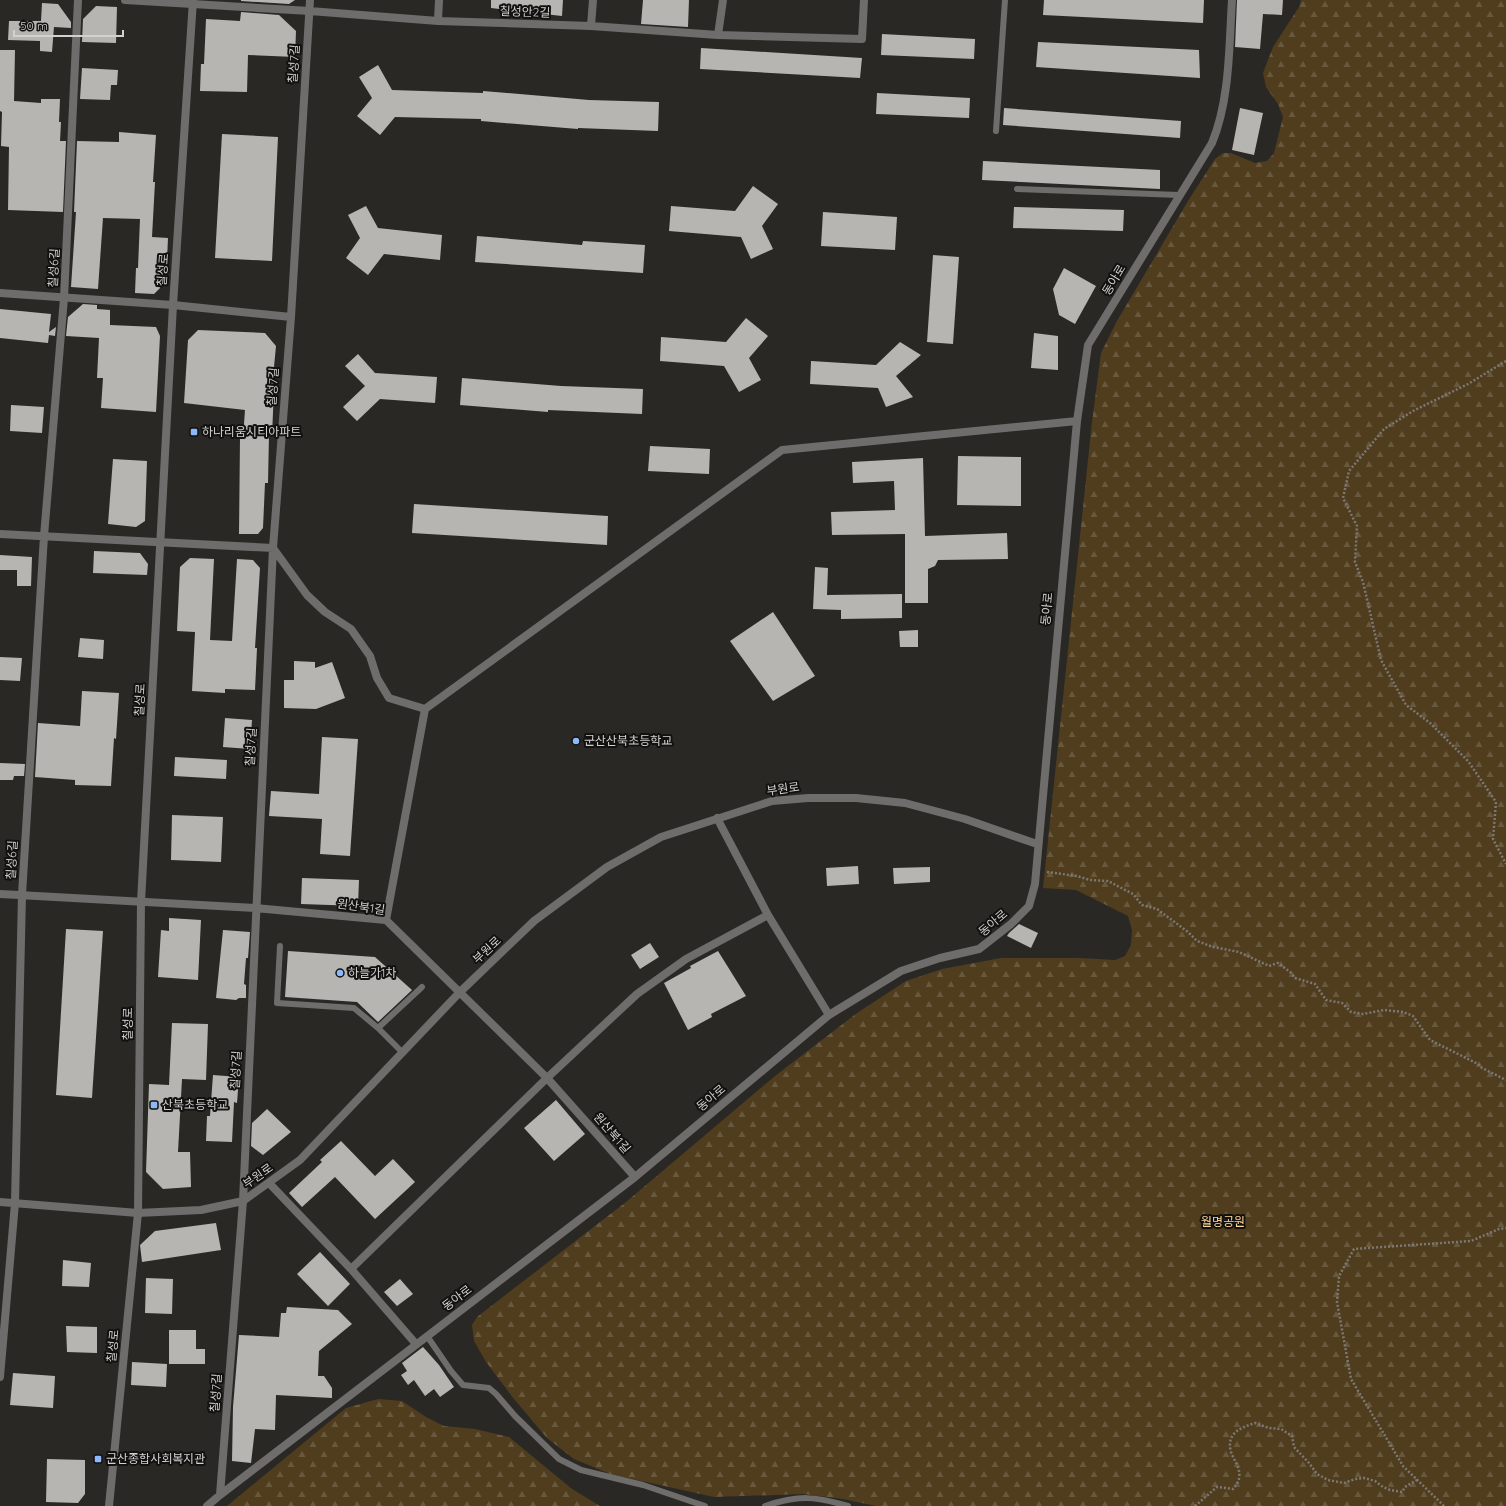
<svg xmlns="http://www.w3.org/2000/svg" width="1506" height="1506" font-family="Quicksand,'Noto Sans KR',sans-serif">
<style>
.forest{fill:url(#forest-firs)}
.building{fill:#b7b5b1}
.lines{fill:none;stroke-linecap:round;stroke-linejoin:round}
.path{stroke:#7b7977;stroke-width:2.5;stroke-dasharray:2 2;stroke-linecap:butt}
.service{stroke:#6e6d6b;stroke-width:6}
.minor{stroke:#6e6d6b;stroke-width:8}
.tertiary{stroke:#6e6d6b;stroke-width:8}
.poi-dot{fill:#8cb9fc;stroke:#121110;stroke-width:1.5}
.labels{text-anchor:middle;stroke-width:4;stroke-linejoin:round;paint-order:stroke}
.street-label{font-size:12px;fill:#d3d1cf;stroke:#121110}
.poi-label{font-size:12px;fill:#d3d1cf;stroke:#121110;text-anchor:start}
.park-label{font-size:12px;fill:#ffd594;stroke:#121110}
</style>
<defs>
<pattern id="forest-firs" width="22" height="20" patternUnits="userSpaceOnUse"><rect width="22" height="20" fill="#503d1d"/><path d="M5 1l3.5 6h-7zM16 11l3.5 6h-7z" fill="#68583d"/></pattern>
</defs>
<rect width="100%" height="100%" fill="#2a2825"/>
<path class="forest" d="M1301,0H1506V1506H876L843,1499L803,1494L714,1497L610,1474L574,1459L547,1438L514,1399L486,1362L474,1341L472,1325L477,1317L626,1202L775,1076L857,1013L906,981L942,969L1001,958H1079L1115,960L1125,956L1131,945L1132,930L1128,916L1076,890L1043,888L1092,422L1101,353L1117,321L1188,201L1215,159L1223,153H1231L1255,163L1267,161L1274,153L1283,117L1278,104L1266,87L1263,73L1273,47L1299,7Z
M378,1399L402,1401L426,1417L444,1426L475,1429L509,1437L572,1489L600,1506H227L346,1408Z"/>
<path class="building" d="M241,0H295L289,4L241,1Z
M491,0H563L562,16L491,8Z
M643,0H689L688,27L641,24Z
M1044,0H1204L1203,23L1043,15Z
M1237,0H1283L1282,15L1263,14L1260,49L1235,47Z
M42,3L58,4L71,22V28L54,27L52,52L40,51V41L8,40L9,21H41Z
M96,6L117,7L116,43L82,42L83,19Z
M241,12L279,15L296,31L295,57L248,55L247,92L200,91L201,64H204L206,19L240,21Z
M882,34L975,39L974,59L881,55Z
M1038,42L1199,50L1200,78L1036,67Z
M701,48L862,58L860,78L700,69Z
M0,50H15L14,101L41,103V99H60L59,122H61L60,141H66L63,212L8,210L9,147L1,146L2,112L0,111Z
M378,65L392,90L483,93V91L589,100L659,102L658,131L578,128V129L481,121V119L395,117L380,135L357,116L372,98L359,77Z
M82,68L118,70L117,85H111L110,100L80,99Z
M877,93L970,98L969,118L876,114Z
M1004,108L1181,121L1180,138L1003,125Z
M1240,108L1263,113L1254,155L1232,150Z
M119,132L156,135L153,182H155L152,237L168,238L166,282L154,294L135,293L136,268H138L140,219L103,218L98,289L71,287L76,212H74L77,141L119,142Z
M222,134L278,137L272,261L215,258Z
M983,161L1160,170V189L982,180Z
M753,186L778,204L762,226L773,249L751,259L741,237L669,231L671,206L735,211Z
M366,206L378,228L442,235L440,260L384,254L368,275L346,258L360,238L348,215Z
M1014,207L1124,210L1123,231L1013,228Z
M823,212L897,217L895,250L821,246Z
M477,236L582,245L583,241L645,245L643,273L475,262Z
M933,255L959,257L953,344L927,342Z
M1064,268L1096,286L1075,324L1059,315L1053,289Z
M83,304L97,305V309L110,310V325L156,327L160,336L156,412L101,408L103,378H97L99,338L66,336L68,317Z
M0,309L51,314L49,332L56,327L55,336L49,335L48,343L0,338Z
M746,318L768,336L749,358L761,380L739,392L724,366L660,361L661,337L726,342Z
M198,330L265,333L276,346L272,388H274L272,436L269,435L268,483H265L263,528L258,534H239L240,438H243L245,410L184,403L188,340Z
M1034,333L1058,336V370L1031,368Z
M900,342L921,355L896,376L913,397L886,407L878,388L810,384L811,361L876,365Z
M358,354L375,373L437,377L435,403L380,399L357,421L343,407L365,386L345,366Z
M462,378L561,386L643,389L642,414L548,410V412L460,405Z
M11,405L44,407L42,433L10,431Z
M650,446L710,449L709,474L648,471Z
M958,456L1021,457V506L957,505Z
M923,458L925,536L1007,533L1008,559L938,560L935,566L928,569V603H905V534L832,535L831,512L895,510L894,481L853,483L852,462Z
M113,459L147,461L145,521L136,527L108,524Z
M414,504L608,516L607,545L412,533Z
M94,551L140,553L148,564L147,575L93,573Z
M0,555L32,557L31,586H17V570H0Z
M190,558L214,559L210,640L232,641L237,559L253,560L260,568L255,648H257L255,690L225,689V693L192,691L195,632L177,631L180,567Z
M815,567L828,568L827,595L902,594V618L841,619V610L813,609Z
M773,612L815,676L773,701L730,641Z
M918,630V647H900L899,631Z
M80,638L104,640L103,659L78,657Z
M0,657L22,658L20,681L0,680Z
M294,661L315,662V668L332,662L345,698L316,709L284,708V680H294Z
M82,691L119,693L116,739L114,738L111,786L75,785V780L35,777L38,723L80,726Z
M225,718L252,720L250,749L223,747Z
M322,737L358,739L350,856L320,854L322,819L269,816L271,791L319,794Z
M175,757L227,760L226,779L174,776Z
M0,763L25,764L24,776H14L13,780H0Z
M172,815L223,817L221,862L171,860Z
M858,866L859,884L827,886L826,868Z
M930,867V882L894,884L893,868Z
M302,878L359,880L358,906L301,904Z
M169,918L201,920L198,980L158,977L161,930L169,931Z
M1019,924L1038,933L1031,948L1007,936L1009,933Z
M66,929L103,931L92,1098L56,1095Z
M223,930L250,932L248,958H246L244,984L246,985V998H239L236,1000L216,998Z
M650,943L659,957L640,969L631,955Z
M288,951L375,957L412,990L378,1022L357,1002L285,997Z
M718,951L746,996L711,1014L712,1017L688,1030L664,983L691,968L690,966Z
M172,1023L208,1024L206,1080L182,1079L178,1152H190L191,1187L163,1189L146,1172L149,1084L169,1085Z
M213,1075L239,1077L237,1103L234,1102L232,1142L206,1141L207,1116H210Z
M556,1100L585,1134L554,1161L524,1128Z
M267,1109L291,1132L263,1155L251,1146L252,1123Z
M341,1141L375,1176L393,1159L415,1182L375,1219L335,1177L302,1207L289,1193L322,1162L320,1160Z
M216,1223L221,1250L142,1262L140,1245L155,1231Z
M320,1252L350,1284L328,1306L297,1274Z
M63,1260L91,1263L89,1287L62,1286Z
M146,1278L173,1279L172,1314L145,1313Z
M400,1279L413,1294L397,1306L384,1292Z
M287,1307L338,1310L352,1324L319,1351L318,1376H324L332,1388V1398L276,1395L275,1430L255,1429L251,1463L232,1461L233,1407L239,1335L279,1337L281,1313H286Z
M66,1326L97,1327V1353L67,1352Z
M169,1330H196V1349H205V1364H169Z
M423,1347L439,1365L454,1387L440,1397L434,1389L425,1396L414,1380L408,1385L401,1375L407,1371L402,1363Z
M132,1362L167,1364L166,1387L131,1385Z
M13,1373L55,1376L53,1408L10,1405Z
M47,1459L85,1460V1494L78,1503L46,1502Z"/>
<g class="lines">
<path class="path" d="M1506,361L1468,384L1413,411L1384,429L1349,471L1343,498L1357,526L1355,562L1363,582L1381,660L1406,705L1430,723L1468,761L1496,802L1493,839L1506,864
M1047,872L1077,876L1090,880L1108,881L1133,894L1142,905L1157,909L1188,932L1197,941L1213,947L1239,952L1269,966L1278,963L1290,972L1295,978L1315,984L1326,1000L1342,1003L1351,1012L1363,1014L1384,1010L1403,1012L1413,1016L1430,1040L1478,1064L1482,1068L1506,1080
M1195,1506L1217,1487L1233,1489C1235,1486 1239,1482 1239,1478C1241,1468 1234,1461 1231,1452C1226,1433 1240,1428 1255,1423L1269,1428L1281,1429L1292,1436L1294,1447L1309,1463L1317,1474L1328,1480L1344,1483L1355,1479L1364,1478L1375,1481L1383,1487L1390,1490L1402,1492L1405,1487L1417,1480
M1444,1506L1403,1466L1351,1379L1337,1302L1339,1276L1354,1249L1471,1241L1499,1229L1506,1228"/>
<path class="service" d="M996,131L1005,0
M1017,189L1179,195
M280,946L277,1003L354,1008L378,1028L422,987
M378,1028L403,1053
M427,1336L451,1371L463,1385L489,1388L496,1394L515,1416L559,1459L581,1470L643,1485L705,1506
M765,1506C799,1495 814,1496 848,1506"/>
<path class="minor" d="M125,0L310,11L438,21L591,26L718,35L862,39L864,0
M438,21L439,0
M591,26L593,0
M718,35L723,0
M0,293L173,305L291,317
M0,534L273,548
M273,548L307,595L325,612L351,629L370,656L377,678L389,698L425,709L386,920
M425,709L782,450L1077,421
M717,818L768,915L829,1015
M0,894L255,908L386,920L547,1078L635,1177
M269,1183L351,1269L416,1344
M0,1202L138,1213L201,1210L243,1201L300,1160L459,993L534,921L607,867L661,837L772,801L808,798H856L905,803L965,819L1037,844
M351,1269L547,1078L637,994L686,959L768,915
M0,1377L15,1203L22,895L44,536L64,298L78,0
M220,1495L243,1201L273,548L291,317L310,0
M207,1506L220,1495L635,1177L829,1015L901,971L940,958L979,949L1011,924L1029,906L1035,884L1077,421L1088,345L1212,143C1230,99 1229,47 1232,0"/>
<path class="tertiary" d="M109,1506L138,1213L141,902L173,305L193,0"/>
</g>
<g class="poi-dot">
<rect x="190" y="428" width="8" height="8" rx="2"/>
<circle cx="576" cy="741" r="4"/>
<circle cx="340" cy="973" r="4"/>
<rect x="150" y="1101" width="8" height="8" rx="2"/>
<rect x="94" y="1455" width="8" height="8" rx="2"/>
</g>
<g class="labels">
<g class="street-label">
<text transform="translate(525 12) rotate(2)" y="4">칠성안2길</text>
<text transform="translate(294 64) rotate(-86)" y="4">칠성7길</text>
<text transform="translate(54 268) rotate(-87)" y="4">칠성6길</text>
<text transform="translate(163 270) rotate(-86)" y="4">칠성로</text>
<text transform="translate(1114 280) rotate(-59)" y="4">동아로</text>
<text transform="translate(273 387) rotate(-86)" y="4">칠성7길</text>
<text transform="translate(1047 609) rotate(-85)" y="4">동아로</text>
<text transform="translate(140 700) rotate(-87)" y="4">칠성로</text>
<text transform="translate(251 747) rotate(-87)" y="4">칠성7길</text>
<text transform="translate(783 789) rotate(-8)" y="4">부원로</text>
<text transform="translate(12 860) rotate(-87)" y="4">칠성6길</text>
<text transform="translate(361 907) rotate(8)" y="4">원산북1길</text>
<text transform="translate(993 923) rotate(-40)" y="4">동아로</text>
<text transform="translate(487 950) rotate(-43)" y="4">부원로</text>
<text transform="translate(128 1024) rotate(-89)" y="4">칠성로</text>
<text transform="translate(236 1070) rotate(-87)" y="4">칠성7길</text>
<text transform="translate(711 1098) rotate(-40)" y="4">동아로</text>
<text transform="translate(612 1133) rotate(49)" y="4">원산북1길</text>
<text transform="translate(258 1176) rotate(-35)" y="4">부원로</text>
<text transform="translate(457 1298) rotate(-37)" y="4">동아로</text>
<text transform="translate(113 1346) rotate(-84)" y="4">칠성로</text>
<text transform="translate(216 1393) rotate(-86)" y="4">칠성7길</text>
</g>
<g class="poi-label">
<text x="202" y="436">하나리움시티아파트</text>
<text x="584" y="745">군산산북초등학교</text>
<text x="348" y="977">하늘가1차</text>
<text x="162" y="1109">산북초등학교</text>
<text x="106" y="1463">군산종합사회복지관</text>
</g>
<g class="park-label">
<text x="1223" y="1226">월명공원</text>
</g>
</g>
<path d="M14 30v6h109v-6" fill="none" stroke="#d3d1cf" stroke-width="2"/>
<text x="20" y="30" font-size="12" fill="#d3d1cf" stroke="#121110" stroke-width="3" paint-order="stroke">50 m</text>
</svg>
